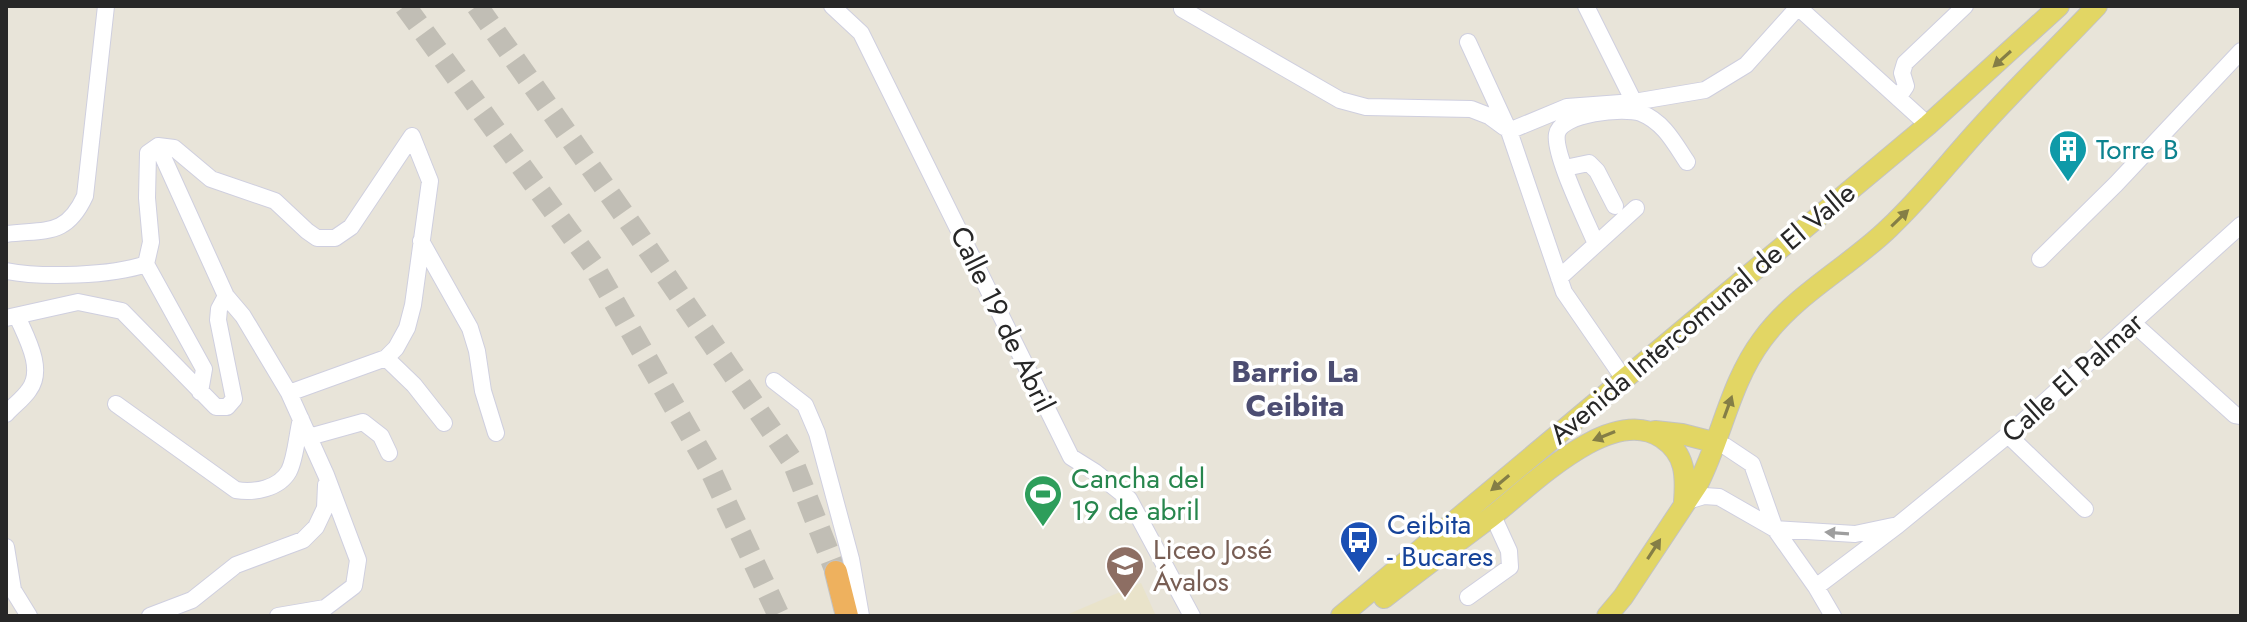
<svg xmlns="http://www.w3.org/2000/svg" width="2247" height="622" font-family="Jost,sans-serif">
<style>
.education{fill:#e9e3ca}
.lines{fill:none;stroke-linecap:round;stroke-linejoin:round}
.highway-tunnel{stroke:#c1beb5;stroke-width:22;stroke-dasharray:22 11;stroke-linecap:butt}
.minor-casing{stroke:#cfcfdf;stroke-width:18}
.major-casing{stroke:#c3c3c3;stroke-width:22}
.highway-casing{stroke:#c3c3c3;stroke-width:24}
.minor{stroke:#fff;stroke-width:16}
.major{stroke:#e2d664;stroke-width:20}
.highway{stroke:#eeb15e;stroke-width:22}
.oneway{fill:#847e46}
.oneway2{fill:#9e9e9e}
.labels{text-anchor:middle;stroke-width:7;stroke-linejoin:round;paint-order:stroke}
.culture-label{font-size:28px;fill:#0d838f;stroke:#fff;text-anchor:start}
.street-label{font-size:28px;fill:#272727;stroke:#fff}
.leisure-label{font-size:28px;fill:#27864d;stroke:#fff;text-anchor:start}
.transit-label{font-size:28px;fill:#164399;stroke:#fff;text-anchor:start}
.education-label{font-size:28px;fill:#785e54;stroke:#fff;text-anchor:start}
.neighbourhood-label{font-size:30px;font-weight:bold;fill:#4c4d72;stroke:#fff}
</style>
<rect width="100%" height="100%" fill="#e8e4d9"/>
<path class="education" d="M1141,583L1156,616H1064Z"/>
<g class="lines">
<path class="highway-tunnel" d="M405,6L593,265L710,469L779,616
M477,6L637,233L793,462L836,572"/>
<g class="minor-casing">
<path id="minor" d="M832,6L861,33L1071,457L1095,472L1129,499L1192,616
M1586,6L1634,102
M1798,7L1928,125
M1182,9L1340,100L1366,107L1471,109L1489,116L1504,127
M1468,42L1509,131L1564,292L1624,379
M1898,98L1906,86L1902,73L1905,63L1965,6
M1509,131L1567,107L1634,102L1705,90L1746,65L1799,6
M158,146L226,296
M1565,168L1589,163L1597,171L1615,206
M6,234C46,229 66,237 85,196L106,6
M421,241L470,328L477,351L483,391L496,433
M1596,244C1587,222 1553,154 1557,134C1561,113 1624,107 1641,113C1664,122 1675,144 1687,162
M2040,259L2116,184L2241,51
M146,264L204,369L200,392
M6,271C42,278 112,276 146,264L151,242L147,198L148,153L158,146L174,148L211,179L275,201L307,231L317,238H335L351,227L412,136
M1559,278L1636,208
M6,318L78,302L122,311L216,407H227L234,399L218,320L219,309L226,296L243,316L289,393L326,475L358,560L354,586L325,608L278,616
M2133,323L2235,415L2241,416
M386,358L414,385L444,423
M774,381L805,405L817,433L851,559L861,616
M289,393L386,358L396,348L407,328L413,305L430,181L412,136
M116,404L236,490C254,493 279,489 289,471C296,457 297,434 301,419
M6,414C13,406 23,399 29,390C45,369 26,337 17,316
M2008,435L2085,509
M309,437L363,422L381,436L389,453
M1713,442L1725,446L1752,464L1775,529L1816,587L1833,616
M1684,502L1704,496L1719,497L1775,529L1855,534L1893,526
M6,547L13,590L29,616
M1816,587L1898,525L2008,435L2241,225
M1468,597L1510,567L1509,551L1493,516
M150,616L192,600L236,565L303,540L316,527L325,508L326,485"/>
</g>
<g class="major-casing">
<path id="major" d="M1655,431L1682,434L1713,442
M1384,598C1419,571 1455,544 1491,517C1530,487 1611,403 1662,438C1686,454 1686,476 1684,502
M1341,616L1928,125L2059,6
M1607,616L1623,597L1698,484C1722,437 1730,383 1762,340C1795,294 1849,267 1889,228C1922,197 1949,162 1979,129C2017,87 2058,47 2097,6"/>
</g>
<g class="highway-casing">
<path id="highway" d="M836,572L847,616"/>
</g>
<use href="#minor" class="minor"/>
<use href="#major" class="major"/>
<use href="#highway" class="highway"/>
</g>
<defs><path id="oneway-solid" d="M-6-.8H1V-3.2L6.5 0L1 3.2V.8H-6Z" transform="scale(2)"/></defs>
<g class="oneway">
<use href="#oneway-solid" transform="translate(2002 59) rotate(138)"/>
<use href="#oneway-solid" transform="translate(1900 218) rotate(-44)"/>
<use href="#oneway-solid" transform="translate(1728 407) rotate(-70)"/>
<use href="#oneway-solid" transform="translate(1604 436) rotate(158)"/>
<use href="#oneway-solid" transform="translate(1500 483) rotate(140)"/>
<use href="#oneway-solid" transform="translate(1654 549) rotate(-57)"/>
</g>
<use class="oneway2" href="#oneway-solid" transform="translate(1837 533) rotate(-176)"/>
<defs>
<g id="building-pin" transform="scale(2)"><path d="M0 17L-7.5 6A9.5 9.5 0 1 1 7.5 6Z" fill="#0f9aa8" stroke="#fff"/><path d="M-4-6H4V6H1V3H-1V6H-4ZM-2.5-4.3h1.7v1.8h-1.7ZM.8-4.3h1.7v1.8H.8ZM-2.5-1h1.7V.8h-1.7ZM.8-1h1.7V.8H.8Z" fill="#fff"/></g>
<g id="stadium-pin" transform="scale(2)"><path d="M0 17L-7.5 6A9.5 9.5 0 1 1 7.5 6Z" fill="#2e9e5b" stroke="#fff"/><path d="M0-5a6.5 5 0 1 0 0 10a6.5 5 0 1 0 0-10ZM-3.5-1.8h7v3.6h-7Z" fill="#fff"/></g>
<g id="bus-pin" transform="scale(2)"><path d="M0 17L-7.5 6A9.5 9.5 0 1 1 7.5 6Z" fill="#1a4fb4" stroke="#fff"/><path d="M-5-6H5V4H4V6H2V4H-2V6H-4V4H-5ZM-3.5-4V0h7V-4ZM-3.5 1.2v1.5H-2V1.2ZM2 1.2v1.5H3.5V1.2Z" fill="#fff"/></g>
<g id="school-pin" transform="scale(2)"><path d="M0 17L-7.5 6A9.5 9.5 0 1 1 7.5 6Z" fill="#8d6e63" stroke="#fff"/><path d="M0-5L7-2L0 1L-7-2ZM-4 1L0 2.5L4 1V4Q0 6-4 4Z" fill="#fff"/></g>
</defs>
<g fill-rule="evenodd">
<use href="#building-pin" x="2068" y="149"/>
<use href="#stadium-pin" x="1043" y="494"/>
<use href="#bus-pin" x="1359" y="540"/>
<use href="#school-pin" x="1125" y="565"/>
</g>
<g class="labels">
<g class="culture-label">
<text x="2096" y="159">Torre B</text>
</g>
<g class="street-label">
<text transform="translate(1702 313) rotate(-40)" y="10">Avenida Intercomunal de El Valle</text>
<text transform="translate(1003 319) rotate(64)" y="10">Calle 19 de Abril</text>
<text transform="translate(2072 377) rotate(-42)" y="10">Calle El Palmar</text>
</g>
<g class="leisure-label">
<text x="1071" y="488">Cancha del<tspan x="1071" dy="32">19 de abril</tspan></text>
</g>
<g class="transit-label">
<text x="1387" y="534">Ceibita<tspan x="1387" dy="32">- Bucares</tspan></text>
</g>
<g class="education-label">
<text x="1153" y="559">Liceo José<tspan x="1153" dy="32">Ávalos</tspan></text>
</g>
<g class="neighbourhood-label">
<text x="1295" y="382">Barrio La<tspan x="1295" dy="34">Ceibita</tspan></text>
</g>
</g>
<rect width="2247" height="622" fill="none" stroke="#272727" stroke-width="16"/>
</svg>
